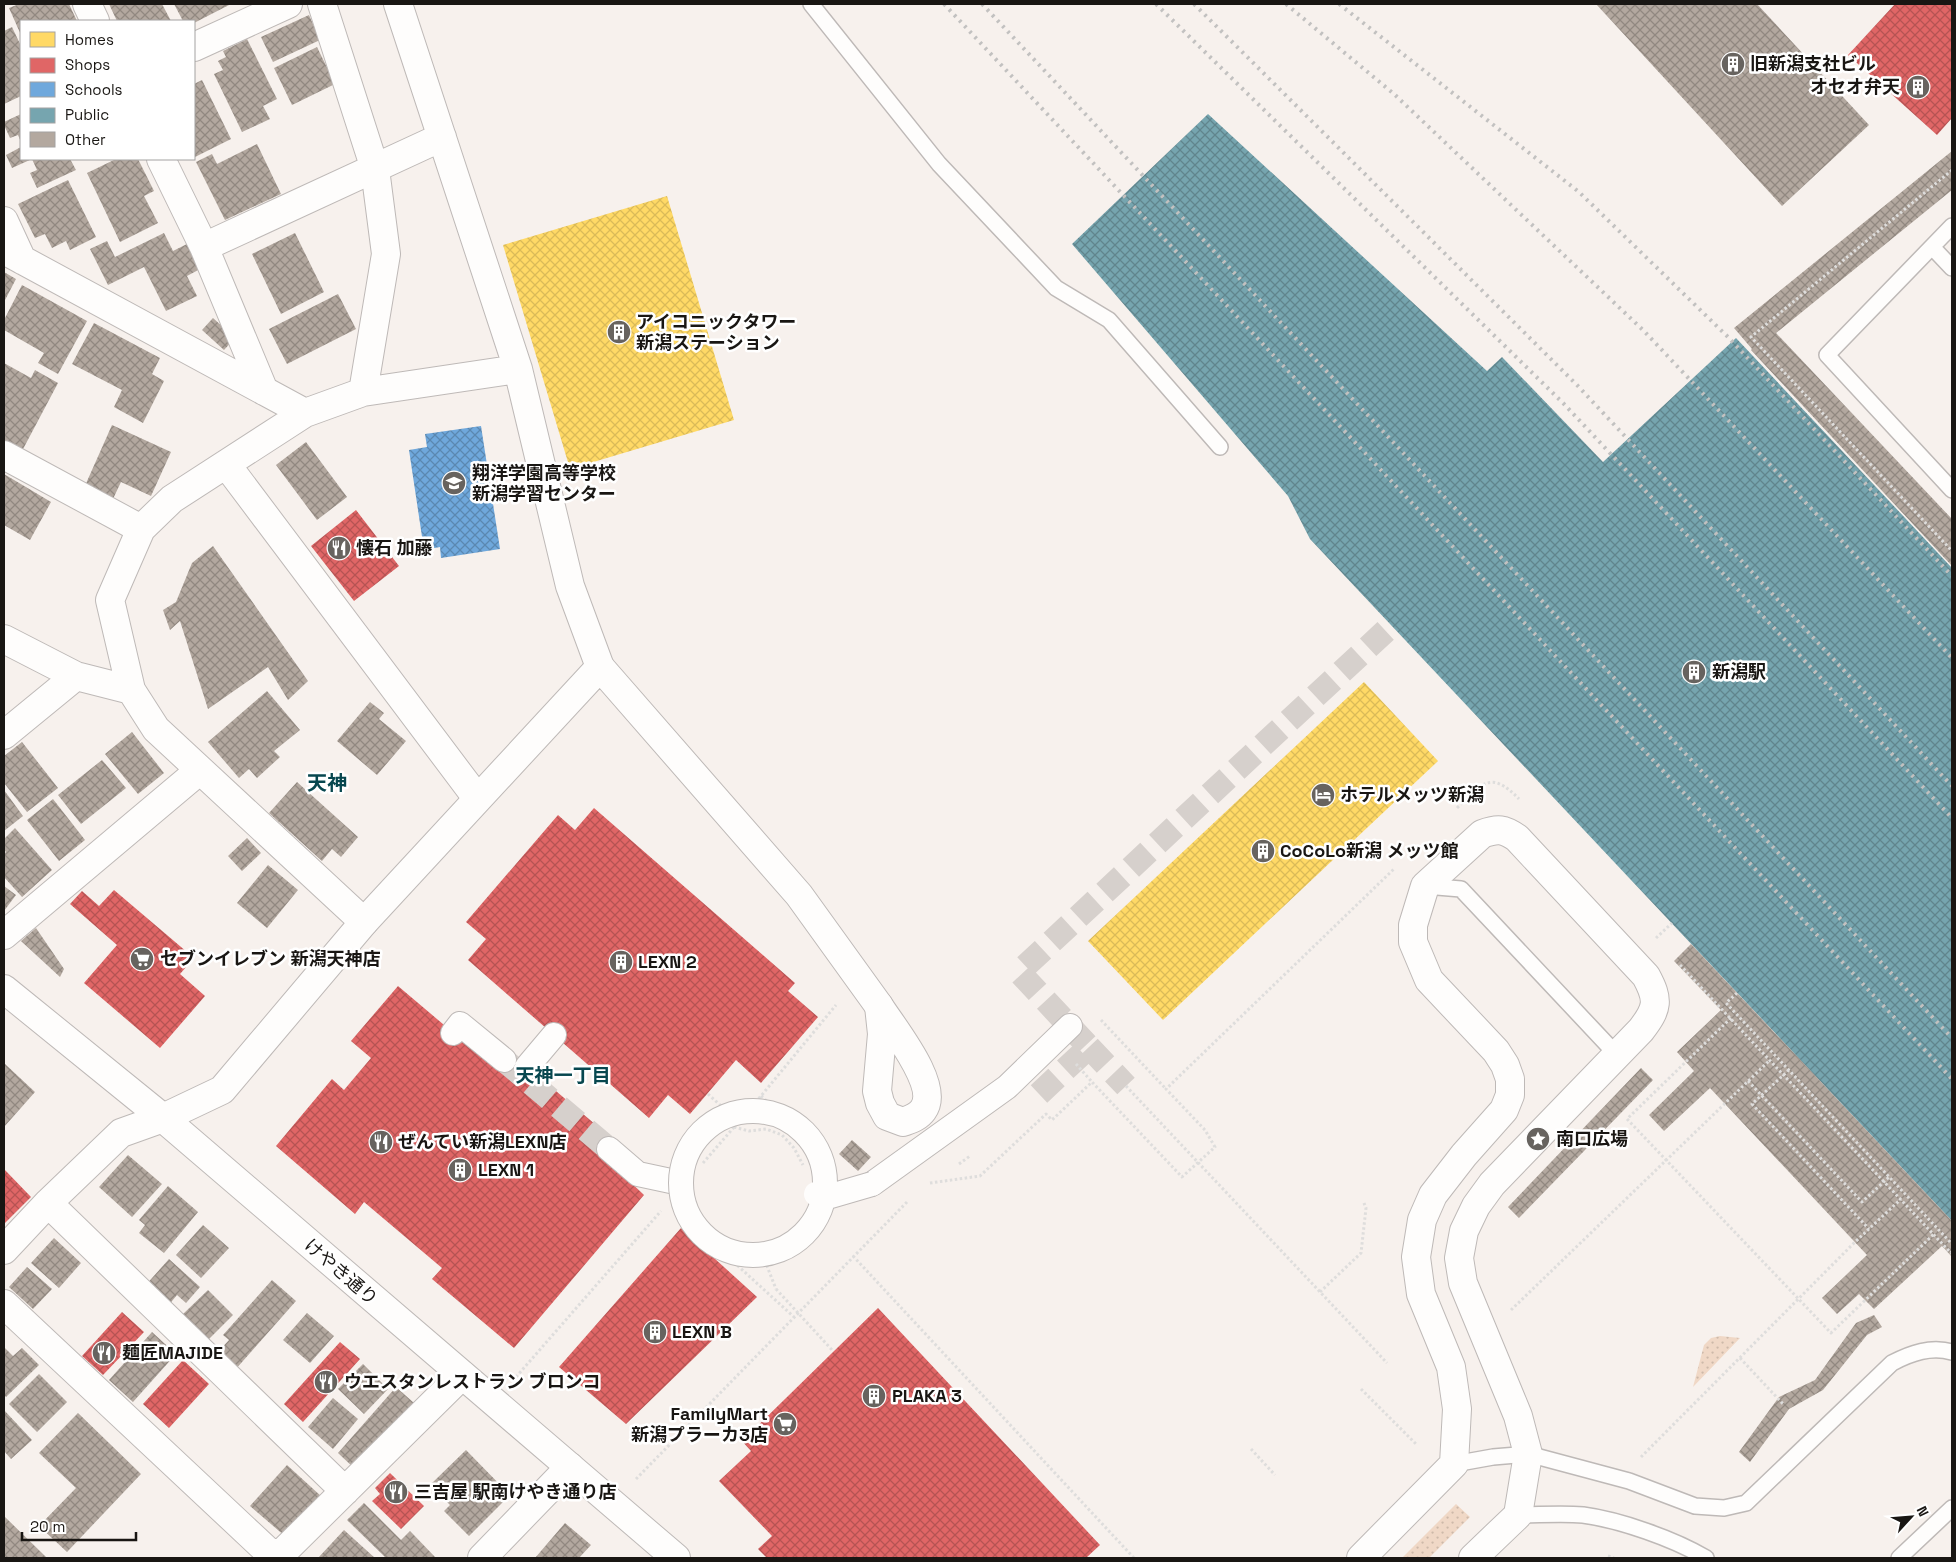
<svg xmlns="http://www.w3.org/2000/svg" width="1956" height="1562" font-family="'Space Grotesk','Noto Sans JP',sans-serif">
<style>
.grass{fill:url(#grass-dots)}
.homes{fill:url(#homes-cross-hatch)}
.shops{fill:url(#shops-cross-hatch)}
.schools{fill:url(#schools-cross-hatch)}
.public{fill:url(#public-cross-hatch)}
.building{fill:url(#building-cross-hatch)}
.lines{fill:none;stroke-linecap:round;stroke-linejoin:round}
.pedestrian-tunnel{stroke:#d6d0cc;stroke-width:24;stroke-dasharray:24 12;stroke-linecap:butt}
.service-casing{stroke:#beb9b7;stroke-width:18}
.pedestrian-casing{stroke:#beb9b7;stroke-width:26}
.minor-casing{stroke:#beb9b7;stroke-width:30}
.tertiary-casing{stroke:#beb9b7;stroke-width:30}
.path{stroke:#dedddc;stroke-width:3;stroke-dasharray:2.5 2.5;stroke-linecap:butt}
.service{stroke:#fefdfc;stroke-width:15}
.pedestrian{stroke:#fefdfc;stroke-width:24}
.minor{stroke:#fefdfc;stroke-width:28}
.tertiary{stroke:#fefdfc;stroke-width:28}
.rail{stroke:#c2c1c0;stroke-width:4;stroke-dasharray:2.5 5;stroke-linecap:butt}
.pedestrian-bridge-casing{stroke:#beb9b7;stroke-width:26;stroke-linecap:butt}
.path-bridge{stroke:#dedddc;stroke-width:3;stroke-dasharray:2.5 2.5;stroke-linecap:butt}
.pedestrian-bridge{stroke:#fefdfc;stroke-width:24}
.labels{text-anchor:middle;stroke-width:5;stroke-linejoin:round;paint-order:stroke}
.poi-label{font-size:18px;font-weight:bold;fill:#191613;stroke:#fff;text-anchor:start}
.street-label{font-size:18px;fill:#191613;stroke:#fff}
.neighbourhood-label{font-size:19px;font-weight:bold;fill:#07474f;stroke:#fff}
.quarter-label{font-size:20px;font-weight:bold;fill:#07474f;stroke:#fff}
</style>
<defs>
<pattern id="grass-dots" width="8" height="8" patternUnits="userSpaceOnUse" patternTransform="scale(1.25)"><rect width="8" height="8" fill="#f0d8c6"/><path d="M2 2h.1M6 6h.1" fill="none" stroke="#cdb9a9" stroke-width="1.8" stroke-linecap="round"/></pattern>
<pattern id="homes-cross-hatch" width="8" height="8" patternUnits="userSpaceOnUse" patternTransform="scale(1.25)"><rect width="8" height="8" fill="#ffd966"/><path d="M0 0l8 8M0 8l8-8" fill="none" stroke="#daba58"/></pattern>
<pattern id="shops-cross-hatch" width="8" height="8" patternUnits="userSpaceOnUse" patternTransform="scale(1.25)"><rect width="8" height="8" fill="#e06666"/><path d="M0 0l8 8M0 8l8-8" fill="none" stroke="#b55353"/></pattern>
<pattern id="schools-cross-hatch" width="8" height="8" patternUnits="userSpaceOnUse" patternTransform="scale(1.25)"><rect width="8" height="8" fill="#6fa8dc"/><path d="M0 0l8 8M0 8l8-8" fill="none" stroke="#5a88b1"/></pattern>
<pattern id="public-cross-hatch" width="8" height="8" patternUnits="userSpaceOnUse" patternTransform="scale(1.25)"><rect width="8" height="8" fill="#76a5af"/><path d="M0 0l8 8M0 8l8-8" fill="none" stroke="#60858d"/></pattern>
<pattern id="building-cross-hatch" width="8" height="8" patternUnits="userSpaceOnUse" patternTransform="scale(1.25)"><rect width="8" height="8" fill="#b3a89f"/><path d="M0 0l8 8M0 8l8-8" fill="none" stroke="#918880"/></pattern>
</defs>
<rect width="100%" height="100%" fill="#f7f1ed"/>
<path class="grass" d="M1720,1336L1740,1338L1693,1387L1704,1345L1711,1338Z
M1456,1504L1470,1517L1429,1558H1402Z"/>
<path class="homes" d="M667,196L734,420L570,469L503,245Z
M1364,682L1438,761L1163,1020L1088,941Z"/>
<path class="shops" d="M1895,4H1952V118L1937,135L1848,55Z
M356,510L399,566L354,601L311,546Z
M594,808L795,983L788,991L818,1017L761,1083L736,1060L690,1114L668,1095L649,1118L468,960L486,939L466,922L558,815L575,830Z
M114,890L194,958L180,974L205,996L160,1048L84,983L117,945L70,904L82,891L99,906Z
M398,986L496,1069L510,1052L616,1142L603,1156L644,1195L514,1348L432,1279L442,1268L364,1202L355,1214L276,1146L332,1079L344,1090L371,1058L351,1041Z
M4,1169L31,1197L4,1224Z
M681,1228L757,1297L626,1424L559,1367Z
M878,1308L1100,1545L1086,1558H767L758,1549L772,1536L719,1481L751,1451L742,1441Z
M122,1312L144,1332L103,1375L82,1356Z
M340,1342L360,1359L303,1422L284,1404Z
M183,1360L209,1384L169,1428L143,1404Z
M390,1473L424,1506L401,1529L372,1501L380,1494L375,1488Z"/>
<path class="schools" d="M481,426L500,549L441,558L440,547L424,550L409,450L427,447L425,434Z"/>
<path class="public" d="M1208,114L1487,371L1502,357L1603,462L1736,338L1952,568V1221L1310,539L1288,496L1072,244Z"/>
<path class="building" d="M19,4H69L77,21H21V35L9,8Z
M109,4H162L171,21H117Z
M174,4H231L194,23L183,21Z
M1596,4H1757L1869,125L1782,206Z
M309,15L320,40L273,62L261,37Z
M12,27L21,46V96L4,104V31Z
M247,39L277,99L263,106L270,119L242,132L214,74L223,70L218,61L226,57L223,51Z
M317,47L335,84L292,105L274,68Z
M202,80L231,139L195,157L194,84Z
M21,114V142L18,135L10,138L4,125V122Z
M257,144L281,194L225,220L196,162L212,154L217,164Z
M21,147V159H70L76,170L37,188L30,173L37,170L32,159L12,168L6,155Z
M1952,151V190L1776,333L1952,519V566L1751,350L1752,349L1734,328Z
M116,159H138L154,191L144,196L158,223L120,242L87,173Z
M68,180L96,237L70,250L66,241L52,248L45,234L35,238L18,204Z
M164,233L173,251L189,243L202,268L187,276L197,296L166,311L144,267L108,285L90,249L107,241L115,257Z
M295,233L324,292L281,314L252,254Z
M4,272L16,279L4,302Z
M22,285L87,321L58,374L38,363L44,353L4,330V320Z
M338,294L356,329L287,364L269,329Z
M213,318L235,338L224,350L202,330Z
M94,323L160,358L152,374L164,381L143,423L114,407L122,390L72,364Z
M4,363L31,378L35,370L58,383L22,451L4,441Z
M112,425L171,452L151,496L121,482L112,501L84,488Z
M306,442L347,497L317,520L276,465Z
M4,474L51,502L30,540L4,525Z
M213,546L308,681L288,700L268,667L208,709L180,621L170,630L163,610L176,602L192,563Z
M267,691L300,730L274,751L280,757L257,778L249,769L239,778L208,742Z
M370,702L384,713L379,719L406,741L377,775L337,741Z
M132,732L164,773L138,794L105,754Z
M22,742L58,788L27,812L4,783V756Z
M102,760L126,788L81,824L58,795Z
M297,782L358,837L341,857L332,849L322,861L269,813Z
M4,790L23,816L4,831Z
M53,799L85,840L59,861L27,820Z
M15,828L52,870L22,897L4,877V854L6,852L4,850V839Z
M247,838L261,853L242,871L228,856Z
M268,865L298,890L267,928L237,903Z
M4,886L16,895L4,911Z
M36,928L64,969L60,977L21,941Z
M1691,944L1952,1221V1257L1942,1246L1874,1309L1859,1294L1837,1314L1822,1298L1867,1255L1710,1088L1664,1131L1649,1115L1694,1071L1677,1052L1721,1010L1674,961Z
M4,1063L35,1092L4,1127Z
M1641,1068L1653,1080L1519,1218L1508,1207Z
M852,1140L871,1157L858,1171L839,1154Z
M128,1155L162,1184L132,1217L99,1187Z
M168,1186L198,1212L164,1253L139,1233L145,1225L139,1220Z
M203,1225L229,1248L201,1278L176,1255Z
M54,1238L81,1263L59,1288L31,1263Z
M169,1259L200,1287L186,1303L177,1295L167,1307L144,1287Z
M27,1267L52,1289L33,1309L9,1287Z
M272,1280L296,1301L235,1370L217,1353L229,1340L223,1335Z
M208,1290L233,1315L207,1341L182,1315Z
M307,1313L334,1336L310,1363L283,1340Z
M1874,1315L1882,1327L1867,1335L1823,1390L1789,1409L1750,1462L1739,1452L1779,1397L1815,1380L1856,1323Z
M152,1332L176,1354L133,1402L109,1380Z
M4,1347L13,1356L22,1348L39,1365L6,1397L4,1395Z
M363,1364L388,1389L364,1414L338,1389Z
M39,1374L67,1402L37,1432L9,1404Z
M396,1387L414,1403L355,1469L338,1453Z
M333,1398L358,1419L333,1449L308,1427Z
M4,1410L32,1440L11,1459L4,1451Z
M78,1413L141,1474L67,1552L39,1526L76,1488L39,1453Z
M466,1450L510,1495L469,1536L444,1511L450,1505L430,1485Z
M287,1465L322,1497L286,1537L250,1506Z
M364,1503L401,1540L410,1531L436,1558H386L347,1520Z
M4,1516L47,1558H4Z
M565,1523L591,1545L579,1558H535Z
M344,1530L375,1558H318Z"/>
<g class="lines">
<path class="pedestrian-tunnel" d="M1089,1047L1126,1086
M504,1060L609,1149
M1039,1094L1089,1047L1019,972L1392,625"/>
<g class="service-casing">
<path id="service" d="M811,4L939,164L1056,288L1109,320L1220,447
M1952,226L1827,355L1952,490
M1933,248L1952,268
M1425,886L1461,889L1617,1055
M1454,1464L1493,1457L1528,1454L1629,1481L1695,1506L1724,1508L1746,1503L1892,1363C1911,1353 1931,1346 1952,1352
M1518,1515C1539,1515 1562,1513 1583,1515C1620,1520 1674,1539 1706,1558
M1899,1558L1952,1508"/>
</g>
<g class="pedestrian-casing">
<path id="pedestrian" d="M453,1033L460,1024L504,1060
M527,1067L554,1035
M609,1149L638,1174L680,1183
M872,1184L1007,1087L1070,1026"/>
</g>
<g class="minor-casing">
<path id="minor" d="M87,4L95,21
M322,4L375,169L386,254L363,392
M398,4L518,369L570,586L600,667
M194,47L288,4
M161,159L204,247L264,391
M4,221L22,260
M204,247L442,137
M4,250L305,413
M4,455L141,529
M226,464L477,798
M4,639L76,676L131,690
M4,735L76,676
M364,922L156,729L131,690L110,600L141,529L172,499L305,413L363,392L518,369
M4,935L200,770
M879,1006C892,1027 941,1086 923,1110C918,1117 911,1119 903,1122L887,1116L880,1103L877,1091L882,1034Z
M48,1203L345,1491
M4,1250L48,1203L121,1133L163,1118
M4,1304L275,1558
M277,1558L462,1375
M482,1558L570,1467"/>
</g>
<g class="tertiary-casing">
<path id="tertiary" d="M4,989L163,1118L676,1558
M163,1118L222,1090L364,922L600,667L799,895L879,1006
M1361,1558L1454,1464L1457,1409L1451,1367L1421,1294L1416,1257L1422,1220L1433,1195L1464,1155L1504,1110L1510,1095V1079L1505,1065L1496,1051L1429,980L1413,942V925L1425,886L1482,834C1498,828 1504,829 1517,838L1646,976C1659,1000 1658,1008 1641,1030L1492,1184L1476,1206L1464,1231L1459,1258L1463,1283L1518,1416L1528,1454L1518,1515L1473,1558"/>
</g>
<path class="path" d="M1952,170L1751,337L1952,551
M1457,808C1482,784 1490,769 1519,799
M1656,938L1672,923
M1680,965L1951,1253L1952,1251
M1737,993L1726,1003L1952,1244
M1731,1018L1627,1119L1831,1333L1934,1234
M1101,1020L1166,1089
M1076,1064L1092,1082
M1789,1070L1752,1104L1869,1229
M1748,1081L1862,1202L1889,1177
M1126,1086L1387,1363
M708,1094L731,1115
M761,1096L833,1161
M734,1127L749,1131L766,1129L782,1135L794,1148L803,1165
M703,1163L761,1096L836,1005
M959,1164L970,1156
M930,1183L980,1176L1046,1114L1052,1120L1092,1082L1182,1177L1215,1147L1205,1130L1166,1089L1395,868
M682,1215L794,1317
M763,1256L776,1289
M853,1256L1134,1558
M1320,1292L1361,1253L1366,1208L1364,1203
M1511,1310L1770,1060
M1740,1358L1784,1405
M516,1377L661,1211
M1361,1389L1417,1445
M1251,1449L1275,1475
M1641,1457L1855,1242L1901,1199
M636,1479L908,1201
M1608,1556L1614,1558"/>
<use href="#service" class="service"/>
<use href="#pedestrian" class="pedestrian"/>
<use href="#minor" class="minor"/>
<use href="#tertiary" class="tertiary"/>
<path class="rail" d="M944,4L1952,1079
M982,4L1952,1038
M1156,4L1564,404L1952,818
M1194,4L1577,385L1952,786
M1286,4L1394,94L1644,331L1952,658
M1339,4L1579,192L1727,336L1952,576"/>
<g class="pedestrian-bridge-casing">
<path id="pedestrian-bridge" d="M681 1183a72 72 0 1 1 144 0a72 72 0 1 1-144 0Z
M816,1194L824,1198L872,1184"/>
</g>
<path class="path-bridge" d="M776,1289L833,1351"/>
<use href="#pedestrian-bridge" class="pedestrian-bridge"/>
</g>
<defs>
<g id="building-disc" transform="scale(1.25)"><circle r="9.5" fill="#67635f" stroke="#fff"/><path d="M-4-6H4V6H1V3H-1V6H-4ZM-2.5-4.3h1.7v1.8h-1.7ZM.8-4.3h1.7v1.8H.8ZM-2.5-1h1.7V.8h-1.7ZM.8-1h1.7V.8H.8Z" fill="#fff"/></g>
<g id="school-disc" transform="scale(1.25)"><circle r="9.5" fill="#67635f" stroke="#fff"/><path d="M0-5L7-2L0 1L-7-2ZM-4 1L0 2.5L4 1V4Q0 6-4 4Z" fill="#fff"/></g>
<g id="restaurant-disc" transform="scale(1.25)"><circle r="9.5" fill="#67635f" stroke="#fff"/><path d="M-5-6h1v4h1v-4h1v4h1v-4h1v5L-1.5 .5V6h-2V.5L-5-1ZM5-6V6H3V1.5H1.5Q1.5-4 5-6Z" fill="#fff"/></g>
<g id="hotel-disc" transform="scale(1.25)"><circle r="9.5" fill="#67635f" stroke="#fff"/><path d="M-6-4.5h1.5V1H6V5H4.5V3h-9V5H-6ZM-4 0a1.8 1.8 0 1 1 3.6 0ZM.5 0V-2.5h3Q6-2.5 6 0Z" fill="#fff"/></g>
<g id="supermarket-disc" transform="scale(1.25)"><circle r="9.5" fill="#67635f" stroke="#fff"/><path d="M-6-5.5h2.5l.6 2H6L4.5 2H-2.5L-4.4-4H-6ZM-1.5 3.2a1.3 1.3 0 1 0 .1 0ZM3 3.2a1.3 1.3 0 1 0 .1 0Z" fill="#fff"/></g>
<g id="sight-disc" transform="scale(1.25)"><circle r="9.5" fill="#67635f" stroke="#fff"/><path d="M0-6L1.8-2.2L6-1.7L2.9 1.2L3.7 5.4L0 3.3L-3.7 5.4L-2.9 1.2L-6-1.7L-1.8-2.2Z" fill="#fff"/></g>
</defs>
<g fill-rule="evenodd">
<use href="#building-disc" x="1733" y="64"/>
<use href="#building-disc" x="1918" y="87"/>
<use href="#building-disc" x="619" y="332"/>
<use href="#school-disc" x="454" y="483"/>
<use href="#restaurant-disc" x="339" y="548"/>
<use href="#building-disc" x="1694" y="672"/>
<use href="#hotel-disc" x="1323" y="795"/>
<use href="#building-disc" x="1263" y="851"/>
<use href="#supermarket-disc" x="142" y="959"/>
<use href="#building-disc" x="621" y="962"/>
<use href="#sight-disc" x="1538" y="1139"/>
<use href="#restaurant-disc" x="381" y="1142"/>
<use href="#building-disc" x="460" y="1170"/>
<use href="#building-disc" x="655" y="1332"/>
<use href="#restaurant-disc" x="104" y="1353"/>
<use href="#restaurant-disc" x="326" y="1382"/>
<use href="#building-disc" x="874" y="1396"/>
<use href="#supermarket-disc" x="785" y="1424"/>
<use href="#restaurant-disc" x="396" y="1492"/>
</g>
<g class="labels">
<g class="poi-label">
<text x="1750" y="70">旧新潟支社ビル</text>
<text x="1900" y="93" text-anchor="end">オセオ弁天</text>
<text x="636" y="328">アイコニックタワー<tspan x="636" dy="21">新潟ステーション</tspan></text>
<text x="472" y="479">翔洋学園高等学校<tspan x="472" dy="21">新潟学習センター</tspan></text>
<text x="356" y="554">懐石 加藤</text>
<text x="1712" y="678">新潟駅</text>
<text x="1340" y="801">ホテルメッツ新潟</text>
<text x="1280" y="857">CoCoLo新潟 メッツ館</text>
<text x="160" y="965">セブンイレブン 新潟天神店</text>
<text x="638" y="968">LEXN 2</text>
<text x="1556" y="1145">南口広場</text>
<text x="398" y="1148">ぜんてい新潟LEXN店</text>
<text x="478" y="1176">LEXN 1</text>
<text x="672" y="1338">LEXN B</text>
<text x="122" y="1359">麺匠MAJIDE</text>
<text x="344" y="1388">ウエスタンレストラン ブロンコ</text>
<text x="892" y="1402">PLAKA 3</text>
<text x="768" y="1420" text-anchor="end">FamilyMart<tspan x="768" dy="21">新潟プラーカ3店</tspan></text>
<text x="414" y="1498">三吉屋 駅南けやき通り店</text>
</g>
<g class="street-label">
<text transform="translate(341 1272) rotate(41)" y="6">けやき通り</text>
</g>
<g class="neighbourhood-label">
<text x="563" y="1082">天神一丁目</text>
</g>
<g class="quarter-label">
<text x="327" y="790">天神</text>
</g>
</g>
<rect width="1956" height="1562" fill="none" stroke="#191613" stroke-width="10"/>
<rect x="20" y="20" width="175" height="140" fill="#ffffff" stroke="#a3a2a1"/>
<rect x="30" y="32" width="25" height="15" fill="#ffd966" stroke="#a3a2a1"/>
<text x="65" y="45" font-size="15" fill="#191613">Homes</text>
<rect x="30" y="58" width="25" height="15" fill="#e06666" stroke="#a3a2a1"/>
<text x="65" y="70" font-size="15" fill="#191613">Shops</text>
<rect x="30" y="82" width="25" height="15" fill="#6fa8dc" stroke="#a3a2a1"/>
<text x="65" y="95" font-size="15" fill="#191613">Schools</text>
<rect x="30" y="108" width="25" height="15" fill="#76a5af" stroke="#a3a2a1"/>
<text x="65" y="120" font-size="15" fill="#191613">Public</text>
<rect x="30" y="132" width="25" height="15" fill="#b3a89f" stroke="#a3a2a1"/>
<text x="65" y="145" font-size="15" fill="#191613">Other</text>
<g transform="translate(1911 1517) rotate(64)" stroke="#ffffff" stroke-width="4" paint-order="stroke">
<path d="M0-4L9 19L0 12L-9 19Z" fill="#191613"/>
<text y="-8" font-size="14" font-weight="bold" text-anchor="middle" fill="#191613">N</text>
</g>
<path d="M22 1532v8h114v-8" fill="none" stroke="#191613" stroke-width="2.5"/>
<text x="30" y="1532" font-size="15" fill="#191613" stroke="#ffffff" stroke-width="4" paint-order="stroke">20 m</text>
</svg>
